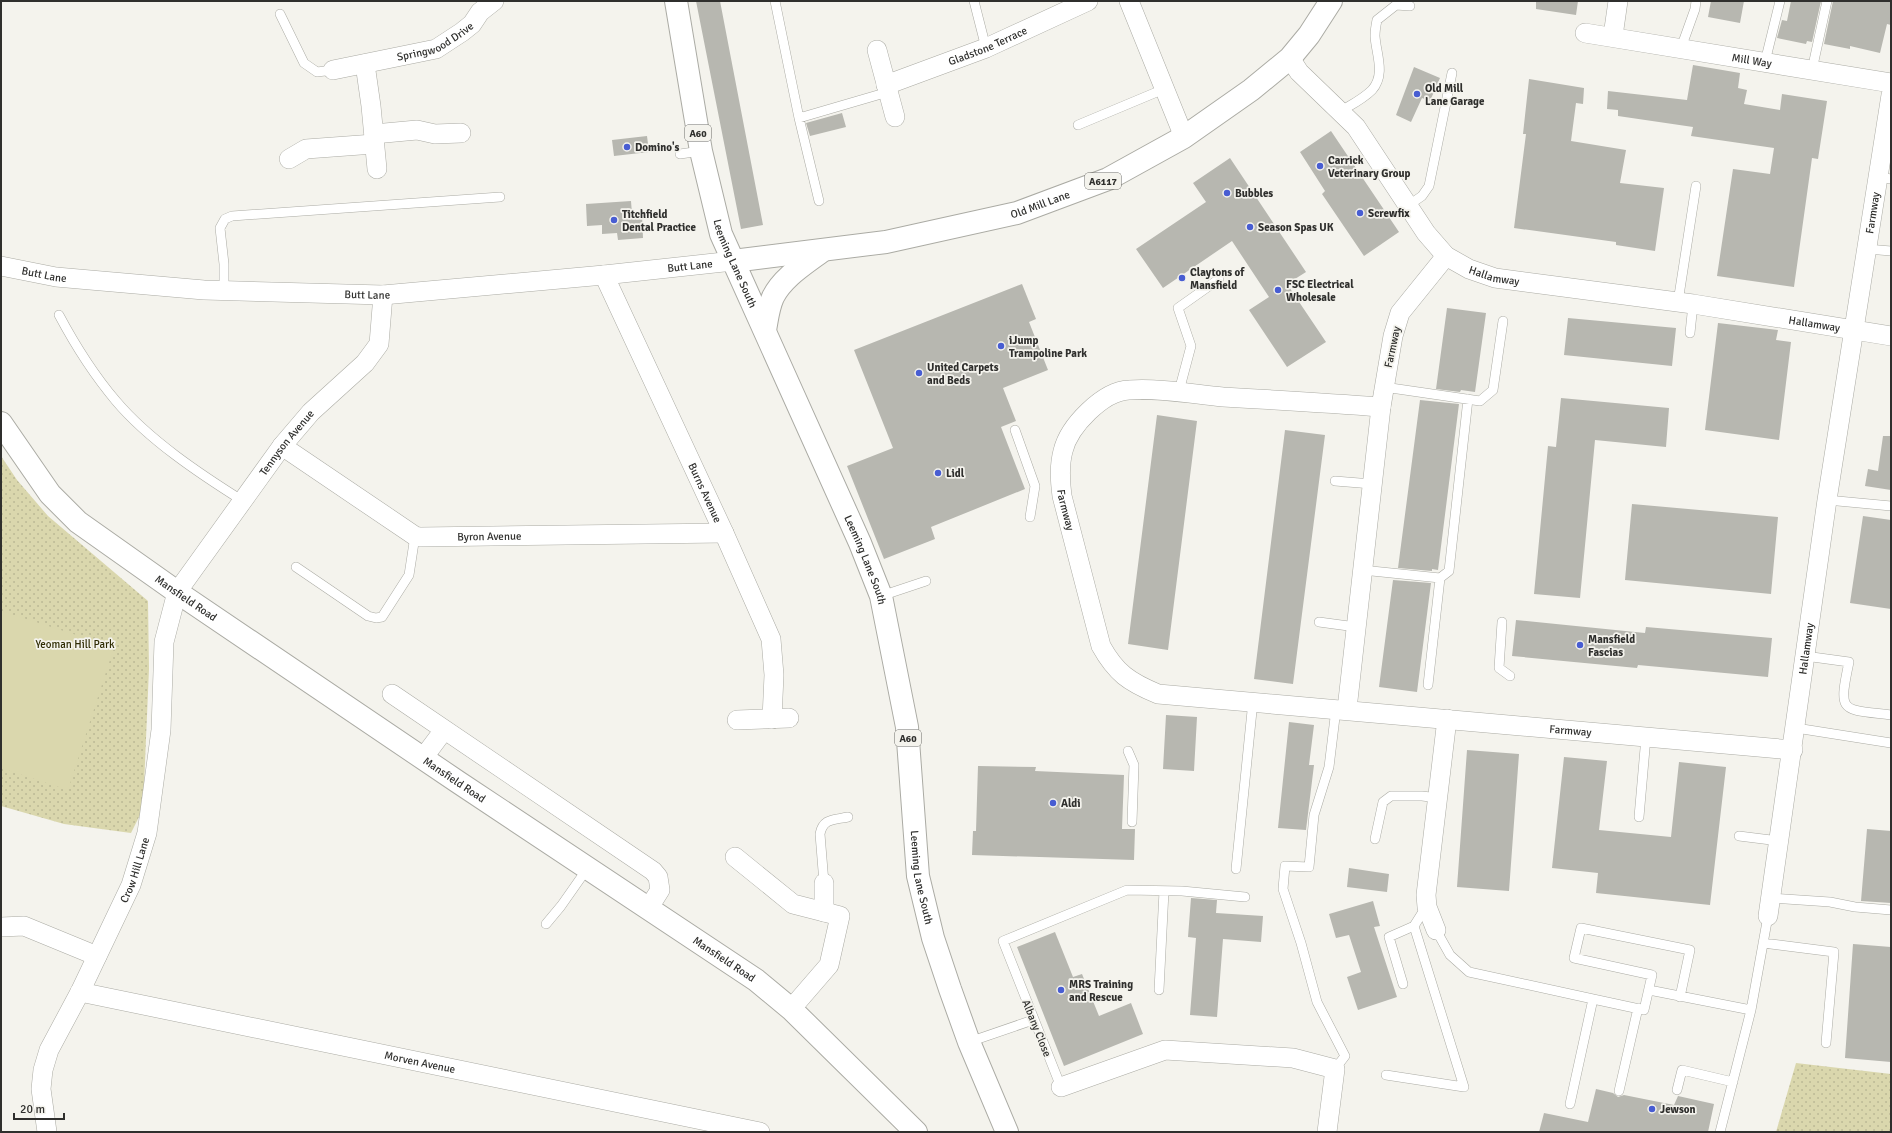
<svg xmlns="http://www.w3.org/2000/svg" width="1892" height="1133" font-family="Signika,sans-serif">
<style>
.green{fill:url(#green-dots)}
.pitch{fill:#dad7ad}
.building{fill:#b7b7b0}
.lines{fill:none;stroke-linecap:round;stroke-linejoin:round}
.service-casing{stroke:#ababa4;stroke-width:10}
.minor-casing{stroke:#ababa4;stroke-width:20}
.secondary-casing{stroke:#ababa4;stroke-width:24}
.primary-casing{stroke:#ababa4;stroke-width:24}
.trunk-casing{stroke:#ababa4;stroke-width:24}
.service{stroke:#fff;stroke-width:9}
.minor{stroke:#fff;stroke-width:19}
.secondary{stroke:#fff;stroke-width:22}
.primary{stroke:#fff;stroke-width:22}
.trunk{stroke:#fff;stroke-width:22}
.poi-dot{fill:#485dd2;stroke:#f4f3ed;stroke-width:1.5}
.labels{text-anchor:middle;stroke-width:3.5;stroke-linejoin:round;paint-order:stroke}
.shield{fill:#f4f3ed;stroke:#6a6a67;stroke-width:1}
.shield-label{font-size:10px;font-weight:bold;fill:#2f2f2d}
.street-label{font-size:11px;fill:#2f2f2d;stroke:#f4f3ed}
.poi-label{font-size:11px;font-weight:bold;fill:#2f2f2d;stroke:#f4f3ed;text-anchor:start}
.park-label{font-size:11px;fill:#2e2b02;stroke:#f4f3ed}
</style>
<defs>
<pattern id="green-dots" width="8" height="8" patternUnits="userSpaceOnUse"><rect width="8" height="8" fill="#dad7ad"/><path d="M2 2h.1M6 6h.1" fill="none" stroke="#bbb995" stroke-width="1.8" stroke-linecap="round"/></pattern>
</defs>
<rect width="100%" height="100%" fill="#f4f3ed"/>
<path class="green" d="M1,456L17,480L48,516L148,601L149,669L143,809L131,833L64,824L1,806Z
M1796,1063L1891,1074V1132H1776Z"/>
<path class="pitch" d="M1,611L114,647L68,790L1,768Z"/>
<path class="building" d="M696,1H720L763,225L741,229Z
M1536,1H1578L1576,15L1536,9Z
M1711,1H1744L1740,23L1708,17Z
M1791,1H1821L1812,42L1807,41L1806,44L1777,38L1782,20L1787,21Z
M1833,1H1891V25L1887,24L1880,53L1850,46V49L1824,44Z
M1693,65L1740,73L1738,88L1747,90L1744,104L1780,110L1782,94L1827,101L1818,159L1812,158L1794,287L1717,276L1733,169L1770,174L1774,148L1691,136L1693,127L1618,116V110L1607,109L1608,91L1687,100Z
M1414,67L1440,78L1430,101L1422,98L1411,122L1396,115Z
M1529,79L1584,88L1583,104L1576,103L1571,141L1626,150L1620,183L1664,188L1655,251L1616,245V242L1514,228L1526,134H1523Z
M842,113L846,127L810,136L806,123Z
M1331,131L1399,232L1364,256L1322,194L1325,191L1300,152Z
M647,136L649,152L614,156L612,140Z
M1230,158L1306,272L1287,284L1326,342L1287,367L1249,310L1269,297L1232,241L1163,288L1136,249L1206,202L1193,183Z
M631,201L632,214H642L643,238L618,240L617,233L602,234V225L587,226L586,204Z
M1022,284L1036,319L1029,322L1048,370L1003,388L1016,421L1001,427L1025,489L931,527L935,539L884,559L847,466L893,448L854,350Z
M1447,308L1486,313L1475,392L1461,390L1460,392L1436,389Z
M1568,318L1676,328L1672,366L1564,355Z
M1718,323L1778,330L1776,340L1791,342L1779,440L1705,430Z
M1561,398L1669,408L1666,447L1595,440L1580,598L1534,594L1548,446L1556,447Z
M1420,400L1459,404L1438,570L1432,569V571L1398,568Z
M1157,415L1197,421L1168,650L1128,644Z
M1285,430L1325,435L1293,684L1254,679Z
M1883,436H1891V490L1865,486L1868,469L1878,471Z
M1632,504L1778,517L1771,594L1625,580Z
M1863,516L1891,520V609L1850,603Z
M1393,580L1431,583L1417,692L1379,687Z
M1516,620L1645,633L1646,627L1772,638L1768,677L1638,665L1637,668L1512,656Z
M1166,715L1197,717L1194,771L1163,769Z
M1289,722L1314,725L1309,765H1314L1306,830L1278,828Z
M1467,750L1519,754L1509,891L1457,887Z
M1564,757L1607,761L1599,830L1671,837L1679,762L1726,767L1710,905L1596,893L1598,873L1552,868Z
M978,766L1036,767L1035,771L1124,775L1122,829H1135L1134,860L972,855L973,831H976Z
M1867,829L1891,831V903L1861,901Z
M1349,868L1389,874L1387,892L1347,887Z
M1191,898L1217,900L1216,913L1263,916L1261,942L1223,939L1217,1017L1190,1015L1196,938L1188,937Z
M1373,901L1380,926L1374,927L1397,997L1358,1010L1347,977L1361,972L1349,935L1336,938L1329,914Z
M1055,932L1073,977L1082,974L1099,1016L1131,1003L1143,1034L1064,1066L1017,947Z
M1853,944L1891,947V1062L1845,1058Z
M1596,1089L1613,1093L1618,1097L1624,1095L1674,1105L1678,1096L1714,1104L1708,1132H1539L1544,1113L1588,1122Z"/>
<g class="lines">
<g class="service-casing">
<path id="service" d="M775,1L799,118L819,201
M974,1L986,48
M280,14L304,63L317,72L333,70
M1681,48L1695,9L1696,1
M1765,62L1780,1
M1812,70L1827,1
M1341,111C1351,105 1363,99 1372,90C1386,74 1376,54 1375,36C1375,31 1376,25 1377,20L1396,5L1410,6
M799,118L888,92
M1078,125L1164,89
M680,154L701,151
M1879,177L1891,179
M1409,205L1422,196L1429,186L1452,73
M1867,249L1891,251
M224,291V264L220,228L225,219L232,216L500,197
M1678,302L1696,186
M59,315C75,345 94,375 116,401C149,440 200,474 243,501
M1690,333L1693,304
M1384,387L1480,401L1493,390L1503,321
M1179,391L1191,346L1178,308L1219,279
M1015,430L1035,486L1030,517
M1335,481L1372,484
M1827,500L1891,506
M296,567L368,616L376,618L382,617L409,575L415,536
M1362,570L1440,578
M881,596L926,581
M1319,622L1356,627
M1502,622L1499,668L1510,676
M1805,656L1849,662C1838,714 1841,709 1891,715
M1428,685L1440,578L1449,571L1468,399
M1796,728L1891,743
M1128,751L1134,765L1132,822
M1639,817L1646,737
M1739,836L1779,841
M1375,839L1383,802L1391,796H1422L1438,798
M1236,869L1253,701
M824,883L820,834C823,818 834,820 848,817
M1771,898L1830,902L1855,907L1891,910
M546,924L561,906L587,869
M1436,930L1450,955L1469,972L1593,999
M1763,943L1834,952L1826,1043
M1403,984L1389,937L1414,926L1426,907
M1159,990L1164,891
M1649,990L1751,1010
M969,1042L1033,1020
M1335,1069L1345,1056L1317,1002L1301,943L1283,889L1285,866L1309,867L1314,815L1329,767L1336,709
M1386,1075L1464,1087L1414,926
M1061,1087L1003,941L1127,890L1182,891L1245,897
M1677,1090L1682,1070L1733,1082
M1619,1091L1638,1008
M1570,1104L1593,999L1644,1010L1652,975L1574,958L1581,928L1690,950L1680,997
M1720,1132L1751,1010L1768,916"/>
</g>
<g class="minor-casing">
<g id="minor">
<path d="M1129,1L1184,137"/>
<path id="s1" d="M1585,33L1891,83"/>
<path d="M1613,36L1618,1"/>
<path d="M877,50L895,117"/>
<path id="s2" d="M1290,58L1299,72L1356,127L1426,233L1446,256L1469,269L1495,278L1693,304L1891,336"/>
<path d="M365,64L371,106L377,169"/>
<path id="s3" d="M333,70L436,49L462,32L472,24L480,12L494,1"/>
<path id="s4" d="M886,85L986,48L1088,1"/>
<path d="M374,134L417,130L435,134L461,133"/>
<path d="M289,159L306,149L374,144"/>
<path id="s5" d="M1446,256L1400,313L1393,336L1381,407C1328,403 1276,400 1223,397C1192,394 1161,388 1129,390C1103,391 1069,426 1063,451C1059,466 1060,480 1062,496L1101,646C1116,673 1129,682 1158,694L1793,750"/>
<path id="s6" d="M1,266L56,277L204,290L383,295L604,275L733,261"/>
<path id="s7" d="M604,275L724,533L771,639L774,675L772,719"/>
<path id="s8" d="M282,446L415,536L420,537L724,533"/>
<path d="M392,694L653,871L658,877L660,890L648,909"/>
<path d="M1347,709L1381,407"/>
<path d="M737,720L789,718"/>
<path d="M423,758L444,730"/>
<path d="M735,857L793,904L840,916L829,965L791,1009"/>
<path d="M824,883V912"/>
<path id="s9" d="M1768,916L1827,500L1891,95"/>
<path d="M1,927L24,926L97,956"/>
<path d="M1436,930L1427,907L1426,895L1447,719"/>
<path id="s10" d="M80,992L760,1132"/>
<path d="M1061,1087L1165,1050L1293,1058L1335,1069L1327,1132"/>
<path id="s11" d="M47,1132L41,1089L43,1070L49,1050L80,992L131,885L147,833L161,730L164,642L177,592L282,446L311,412L365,363L379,344L383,295"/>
</g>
</g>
<g class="secondary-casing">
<g id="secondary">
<path id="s12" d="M1,423L50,494L78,522L177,592L458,782L756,980L791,1009L916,1132"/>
</g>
</g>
<g class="primary-casing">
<g id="primary">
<path id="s13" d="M733,261L886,242L922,234L1017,213L1108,179L1184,137L1251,90L1290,58L1309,35L1331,1"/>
</g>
</g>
<g class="trunk-casing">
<g id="trunk">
<path id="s14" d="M676,1L701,151L721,234L860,543L881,596L907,727L918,876L933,938L950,989L969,1042L1007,1132"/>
<path d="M765,330C767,320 768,308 773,297C783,277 805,264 822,251"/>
</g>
</g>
<use href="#service" class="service"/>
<use href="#minor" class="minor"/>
<use href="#secondary" class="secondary"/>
<use href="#primary" class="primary"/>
<use href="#trunk" class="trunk"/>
</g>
<g class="poi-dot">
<circle cx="1417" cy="94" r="4"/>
<circle cx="627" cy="147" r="4"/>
<circle cx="1320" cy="166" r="4"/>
<circle cx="1227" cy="193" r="4"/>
<circle cx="1360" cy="213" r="4"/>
<circle cx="614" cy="220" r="4"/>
<circle cx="1250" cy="227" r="4"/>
<circle cx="1182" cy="278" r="4"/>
<circle cx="1278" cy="290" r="4"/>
<circle cx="1001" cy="346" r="4"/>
<circle cx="919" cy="373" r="4"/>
<circle cx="938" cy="473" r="4"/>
<circle cx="1580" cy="645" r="4"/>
<circle cx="1053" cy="803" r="4"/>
<circle cx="1061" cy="990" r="4"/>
<circle cx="1652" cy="1109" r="4"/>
</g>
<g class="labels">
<g class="shield">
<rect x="685" y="125" width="26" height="16" rx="3"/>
<rect x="1085" y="173" width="36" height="16" rx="3"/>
<rect x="895" y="730" width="26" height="16" rx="3"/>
</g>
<g class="shield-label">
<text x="698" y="137">A60</text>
<text x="1103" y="185">A6117</text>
<text x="908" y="742">A60</text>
</g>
<g class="street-label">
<text dy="4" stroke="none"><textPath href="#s3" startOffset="107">Springwood Drive</textPath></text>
<text dy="4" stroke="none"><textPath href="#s4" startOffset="109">Gladstone Terrace</textPath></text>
<text dy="4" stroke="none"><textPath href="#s1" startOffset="169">Mill Way</textPath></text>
<text dy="4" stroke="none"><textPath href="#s13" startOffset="313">Old Mill Lane</textPath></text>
<text dy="4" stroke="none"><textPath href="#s9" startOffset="711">Farmway</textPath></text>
<text dy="4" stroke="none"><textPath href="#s14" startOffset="270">Leeming Lane South</textPath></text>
<text dy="4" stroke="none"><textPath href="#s6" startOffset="692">Butt Lane</textPath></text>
<text dy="4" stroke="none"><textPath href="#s6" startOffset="44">Butt Lane</textPath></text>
<text dy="4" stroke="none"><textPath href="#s2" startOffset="306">Hallamway</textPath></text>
<text dy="4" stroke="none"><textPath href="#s6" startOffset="368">Butt Lane</textPath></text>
<text dy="4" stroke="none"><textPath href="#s2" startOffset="630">Hallamway</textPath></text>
<text transform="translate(1392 347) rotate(-78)" y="4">Farmway</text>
<text dy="4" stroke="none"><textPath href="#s11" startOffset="751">Tennyson Avenue</textPath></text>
<text dy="4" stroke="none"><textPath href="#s7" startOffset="240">Burns Avenue</textPath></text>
<text dy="4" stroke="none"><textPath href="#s5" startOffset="576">Farmway</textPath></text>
<text dy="4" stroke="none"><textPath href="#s8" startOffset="235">Byron Avenue</textPath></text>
<text dy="4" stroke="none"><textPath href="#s14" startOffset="594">Leeming Lane South</textPath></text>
<text dy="4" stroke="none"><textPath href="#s12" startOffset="258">Mansfield Road</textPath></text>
<text dy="4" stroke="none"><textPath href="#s9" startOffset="270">Hallamway</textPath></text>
<text dy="4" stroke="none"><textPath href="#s5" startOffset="1207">Farmway</textPath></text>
<text dy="4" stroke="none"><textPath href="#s12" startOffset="582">Mansfield Road</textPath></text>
<text dy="4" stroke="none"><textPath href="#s11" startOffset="283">Crow Hill Lane</textPath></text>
<text dy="4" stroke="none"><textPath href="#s14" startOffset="918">Leeming Lane South</textPath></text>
<text dy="4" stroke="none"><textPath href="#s12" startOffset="906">Mansfield Road</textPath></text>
<text transform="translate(1037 1028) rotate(68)" y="4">Albany Close</text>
<text dy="4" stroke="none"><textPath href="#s10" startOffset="347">Morven Avenue</textPath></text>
</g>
<g class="poi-label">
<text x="1425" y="92">Old Mill<tspan x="1425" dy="13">Lane Garage</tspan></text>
<text x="635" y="151">Domino's</text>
<text x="1328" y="164">Carrick<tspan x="1328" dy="13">Veterinary Group</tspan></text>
<text x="1235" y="197">Bubbles</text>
<text x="1368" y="217">Screwfix</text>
<text x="622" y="218">Titchfield<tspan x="622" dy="13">Dental Practice</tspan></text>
<text x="1258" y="231">Season Spas UK</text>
<text x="1190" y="276">Claytons of<tspan x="1190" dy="13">Mansfield</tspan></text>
<text x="1286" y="288">FSC Electrical<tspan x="1286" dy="13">Wholesale</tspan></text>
<text x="1009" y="344">iJump<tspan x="1009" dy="13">Trampoline Park</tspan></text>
<text x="927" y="371">United Carpets<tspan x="927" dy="13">and Beds</tspan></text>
<text x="946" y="477">Lidl</text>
<text x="1588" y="643">Mansfield<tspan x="1588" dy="13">Fascias</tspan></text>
<text x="1061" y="807">Aldi</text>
<text x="1069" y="988">MRS Training<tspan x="1069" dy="13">and Rescue</tspan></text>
<text x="1660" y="1113">Jewson</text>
</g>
<g class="park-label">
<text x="75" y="648">Yeoman Hill Park</text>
</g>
</g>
<rect width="1892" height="1133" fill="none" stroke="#2f2f2d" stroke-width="4"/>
<path d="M14 1113v6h50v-6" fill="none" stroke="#2f2f2d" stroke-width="2"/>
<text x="20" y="1113" font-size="12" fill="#2f2f2d" stroke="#f4f3ed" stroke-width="3" paint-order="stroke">20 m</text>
</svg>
